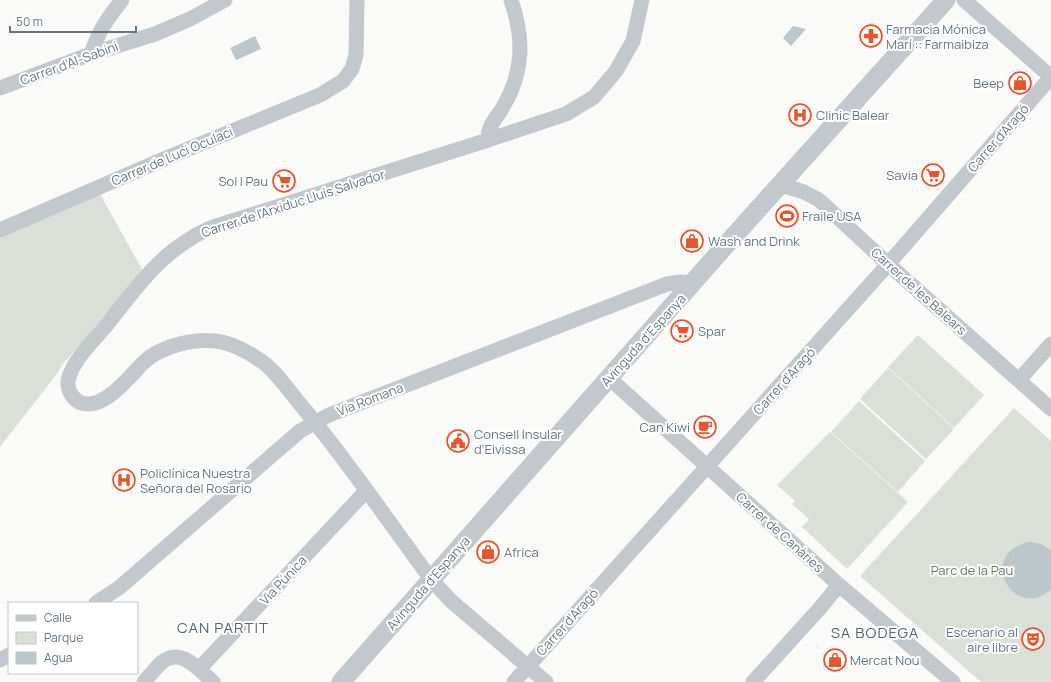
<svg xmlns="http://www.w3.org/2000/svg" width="1051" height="682" font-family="Manrope,sans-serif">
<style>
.green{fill:#dadfd7}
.water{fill:#bbc7cb}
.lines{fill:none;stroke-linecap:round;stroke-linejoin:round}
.minor{stroke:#c3c8cc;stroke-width:15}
.tertiary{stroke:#c3c8cc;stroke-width:19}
.labels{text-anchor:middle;stroke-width:4;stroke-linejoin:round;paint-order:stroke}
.poi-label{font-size:13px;fill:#657683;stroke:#fff;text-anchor:start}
.street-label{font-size:13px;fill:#657683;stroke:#fff}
.park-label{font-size:13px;fill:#687a64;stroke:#fff}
.quarter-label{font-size:15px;letter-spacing:1px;fill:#57646e;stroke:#fff}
</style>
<rect width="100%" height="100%" fill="#fafaf8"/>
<path class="green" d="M100,194L143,271L62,365L56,375L0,447V238Z
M918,335L984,395L954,428L888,367Z
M888,368L954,429L926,459L860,399Z
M859,401L925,461L898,492L831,432Z
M1014,408L1051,441V682H981L860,576Z
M830,432L908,502L847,569L802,527L809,519L792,504L795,501L777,485Z"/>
<path class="water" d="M793,26L806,29L791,46L783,38Z
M255,36L261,49L236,60L230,48Z
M1028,542C1037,542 1044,544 1051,551V589C1016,623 975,556 1028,542Z"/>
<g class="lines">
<path class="minor" d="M511,0C524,38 524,72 503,107C497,118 487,126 488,140L213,227C197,233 183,243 170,253C145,274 125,302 105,327C92,342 75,358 69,377C66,386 70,397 79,402C102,413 129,377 143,363C161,345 198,337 222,342C234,345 248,352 258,359C274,368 288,390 300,404C347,460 388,521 431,579L450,600L546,682
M964,0L1051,77
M91,54C99,30 107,19 122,0
M0,88L91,54L155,34L190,19L225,0
M488,140L566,114L594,97L616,71L633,41L642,0
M781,185L804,192L819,200L888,264L1051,409
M0,230L164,159L320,95L343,81L352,69L356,55L357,0
M609,378L839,585L953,682
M1019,380L1051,344
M96,603L120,587L300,431L329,415L667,284L681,282L693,284
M0,660L9,655
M199,669L366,491
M144,682C149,676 155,669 161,663C181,646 198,669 213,682
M514,682L883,270L1051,77
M753,682L820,608L839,585"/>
<path class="tertiary" d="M341,682L725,246L946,0"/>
</g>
<defs>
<g id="pharmacy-ring" transform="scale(1.15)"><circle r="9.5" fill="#fff" stroke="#e4572e" stroke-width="1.5"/><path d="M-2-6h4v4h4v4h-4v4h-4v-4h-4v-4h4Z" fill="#e4572e"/></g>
<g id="shop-ring" transform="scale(1.15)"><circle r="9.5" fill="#fff" stroke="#e4572e" stroke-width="1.5"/><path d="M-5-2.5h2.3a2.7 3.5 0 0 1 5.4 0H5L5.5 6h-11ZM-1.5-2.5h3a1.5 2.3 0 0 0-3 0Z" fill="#e4572e"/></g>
<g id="hospital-ring" transform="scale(1.15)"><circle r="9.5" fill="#fff" stroke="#e4572e" stroke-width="1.5"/><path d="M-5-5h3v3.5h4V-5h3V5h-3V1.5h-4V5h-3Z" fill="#e4572e"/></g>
<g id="supermarket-ring" transform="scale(1.15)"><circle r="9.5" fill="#fff" stroke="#e4572e" stroke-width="1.5"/><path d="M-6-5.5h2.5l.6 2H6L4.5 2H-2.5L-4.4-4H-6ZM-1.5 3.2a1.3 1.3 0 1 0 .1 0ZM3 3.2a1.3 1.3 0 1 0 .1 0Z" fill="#e4572e"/></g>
<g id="stadium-ring" transform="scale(1.15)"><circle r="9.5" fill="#fff" stroke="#e4572e" stroke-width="1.5"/><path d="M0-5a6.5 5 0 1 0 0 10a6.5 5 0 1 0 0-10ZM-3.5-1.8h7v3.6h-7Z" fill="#e4572e"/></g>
<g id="cafe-ring" transform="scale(1.15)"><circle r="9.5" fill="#fff" stroke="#e4572e" stroke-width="1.5"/><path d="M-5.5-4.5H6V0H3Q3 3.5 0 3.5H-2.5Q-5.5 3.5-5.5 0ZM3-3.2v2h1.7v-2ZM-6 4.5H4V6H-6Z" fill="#e4572e"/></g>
<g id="civic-ring" transform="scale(1.15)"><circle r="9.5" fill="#fff" stroke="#e4572e" stroke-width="1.5"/><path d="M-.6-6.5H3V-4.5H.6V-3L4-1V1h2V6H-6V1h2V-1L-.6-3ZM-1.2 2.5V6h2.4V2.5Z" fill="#e4572e"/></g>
<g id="theatre-ring" transform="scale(1.15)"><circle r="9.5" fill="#fff" stroke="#e4572e" stroke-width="1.5"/><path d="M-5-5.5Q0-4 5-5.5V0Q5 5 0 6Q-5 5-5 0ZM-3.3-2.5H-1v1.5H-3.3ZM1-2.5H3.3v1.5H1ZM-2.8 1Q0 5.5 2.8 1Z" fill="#e4572e"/></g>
</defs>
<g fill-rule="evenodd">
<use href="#pharmacy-ring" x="871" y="36"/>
<use href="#shop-ring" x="1020" y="83"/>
<use href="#hospital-ring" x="800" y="115"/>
<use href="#supermarket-ring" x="933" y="175"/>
<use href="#supermarket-ring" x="284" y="181"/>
<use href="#stadium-ring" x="787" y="216"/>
<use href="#shop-ring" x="692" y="241"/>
<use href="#supermarket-ring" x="682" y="331"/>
<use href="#cafe-ring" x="705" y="427"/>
<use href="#civic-ring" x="458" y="441"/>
<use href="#hospital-ring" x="124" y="480"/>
<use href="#shop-ring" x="488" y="552"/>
<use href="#theatre-ring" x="1033" y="639"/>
<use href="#shop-ring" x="835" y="660"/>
</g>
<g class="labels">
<g class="poi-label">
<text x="886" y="34">Farmacia Mónica<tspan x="886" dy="15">Marí :: Farmaibiza</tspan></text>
<text x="1004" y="88" text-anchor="end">Beep</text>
<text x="816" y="120">Clinic Balear</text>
<text x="918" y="180" text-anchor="end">Savia</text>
<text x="268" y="186" text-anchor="end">Sol I Pau</text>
<text x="802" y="221">Fraile USA</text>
<text x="708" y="246">Wash and Drink</text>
<text x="698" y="336">Spar</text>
<text x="690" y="432" text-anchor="end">Can Kiwi</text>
<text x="474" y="439">Consell Insular<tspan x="474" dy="15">d'Eivissa</tspan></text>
<text x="140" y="478">Policlínica Nuestra<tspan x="140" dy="15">Señora del Rosario</tspan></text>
<text x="504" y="557">Africa</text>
<text x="1018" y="637" text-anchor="end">Escenario al<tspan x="1018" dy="15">aire libre</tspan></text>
<text x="850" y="665">Mercat Nou</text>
</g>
<g class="street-label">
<text transform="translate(69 63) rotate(-20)" y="5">Carrer d'Al-Sabini</text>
<text transform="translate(998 138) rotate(-49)" y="5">Carrer d'Aragó</text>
<text transform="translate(172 156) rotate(-23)" y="5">Carrer de Luci Oculaci</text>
<text transform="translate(293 203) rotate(-18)" y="5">Carrer de l'Arxiduc Lluís Salvador</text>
<text transform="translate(919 291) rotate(42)" y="5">Carrer de les Balears</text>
<text transform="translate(643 340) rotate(-48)" y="5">Avinguda d'Espanya</text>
<text transform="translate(784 381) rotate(-48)" y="5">Carrer d'Aragó</text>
<text transform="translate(370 399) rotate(-21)" y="5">Vía Romana</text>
<text transform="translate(780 532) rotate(42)" y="5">Carrer de Canàries</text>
<text transform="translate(283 580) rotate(-47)" y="5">Via Púnica</text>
<text transform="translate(428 583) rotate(-49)" y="5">Avinguda d'Espanya</text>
<text transform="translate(567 622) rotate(-48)" y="5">Carrer d'Aragó</text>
</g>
<g class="park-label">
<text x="972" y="575">Parc de la Pau</text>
</g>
<g class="quarter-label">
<text x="223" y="633">CAN PARTIT</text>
<text x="875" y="638">SA BODEGA</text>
</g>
</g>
<rect x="8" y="602" width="130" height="72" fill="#ffffff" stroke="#c1c8cd"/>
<rect x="16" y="615" width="20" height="6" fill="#c3c8cc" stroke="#c1c8cd"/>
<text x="44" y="622" font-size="12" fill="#657683">Calle</text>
<rect x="16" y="632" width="20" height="12" fill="#dadfd7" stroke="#c1c8cd"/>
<text x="44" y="642" font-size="12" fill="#657683">Parque</text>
<rect x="16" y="652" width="20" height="12" fill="#bbc7cb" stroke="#c1c8cd"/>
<text x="44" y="662" font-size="12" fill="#657683">Agua</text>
<path d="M10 26v6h126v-6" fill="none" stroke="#657683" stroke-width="2"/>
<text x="16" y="26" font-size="12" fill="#657683" stroke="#ffffff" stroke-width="3" paint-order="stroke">50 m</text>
</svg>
